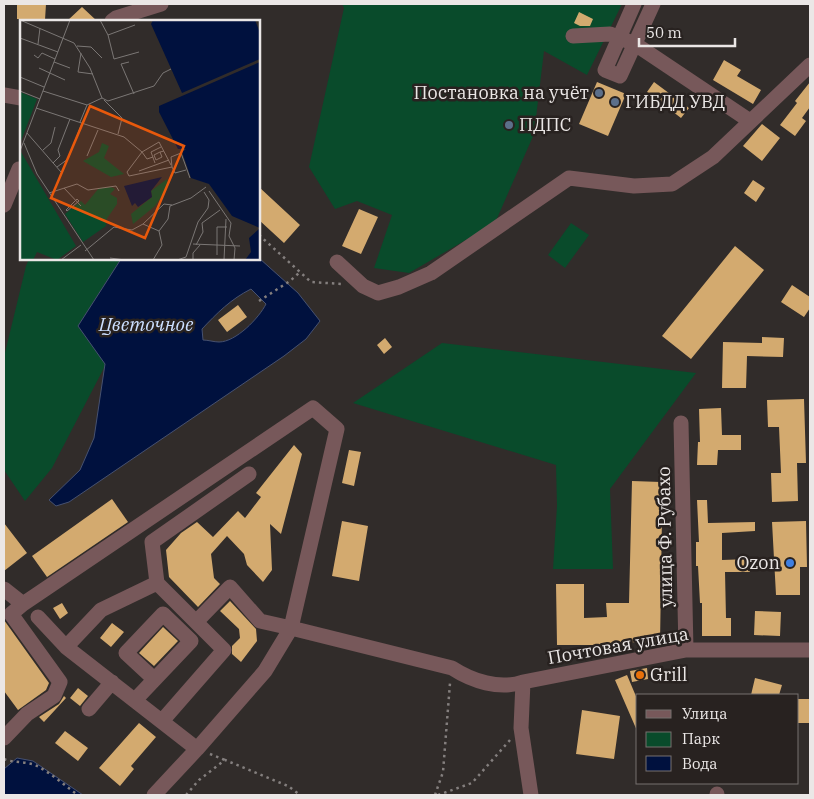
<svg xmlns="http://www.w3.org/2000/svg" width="814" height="799" font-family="'IBM Plex Serif',serif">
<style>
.green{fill:#094b2b}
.water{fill:#00113e;stroke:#465170;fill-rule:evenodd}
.building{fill:#d3aa6f}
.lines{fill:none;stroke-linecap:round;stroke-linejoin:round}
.path{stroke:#847f7e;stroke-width:2.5;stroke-dasharray:2.5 4;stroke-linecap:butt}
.minor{stroke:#77585a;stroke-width:15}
.service-dot{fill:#5c6f8a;stroke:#282220;stroke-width:2}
.shop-dot{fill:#3f7fe0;stroke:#282220;stroke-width:2}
.food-dot{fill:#e8710a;stroke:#282220;stroke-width:2}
.labels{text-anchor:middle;stroke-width:5;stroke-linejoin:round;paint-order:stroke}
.poi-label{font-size:18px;fill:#ebe7e6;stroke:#282220;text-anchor:start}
.street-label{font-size:18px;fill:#ebe7e6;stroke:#282220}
.water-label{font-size:19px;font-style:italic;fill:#ccdfff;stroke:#282220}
.inset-road{fill:none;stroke:#7b7775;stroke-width:1}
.view{fill:#e8590c;fill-opacity:0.15;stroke:#e8590c;stroke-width:2.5}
.inset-edge{fill:none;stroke:#ebe7e6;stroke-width:2.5}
</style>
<rect width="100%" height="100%" fill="#312c2a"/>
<path class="green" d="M342,4H622L587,75L544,51L534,134L495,223L409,273L374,268L392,215L357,201L335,209L309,167L344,8Z
M571,223L589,235L565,268L548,255Z
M29,259H121L78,326L106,364L52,468L25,501L4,470V357L26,266Z
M442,343L696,373L610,489L613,569H553L557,506L556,465L353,403Z"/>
<path class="water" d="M259,258L298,293L320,321L306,339L284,356L69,502L56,506L49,500L80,470L94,438L105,364L78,326L121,259ZM251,289L266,304C259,318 236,342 219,342C214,342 208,340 203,340L202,329C217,313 231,299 251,289Z
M17,758L33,761L83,795H4V769Z"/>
<path class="building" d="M17,4H46L45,20L17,19Z
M82,7L97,21H67Z
M579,12L593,19L590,26H580L574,23Z
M724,60L741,70L737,76L761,90L753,104L713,80Z
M597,82L626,94L608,136L579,124Z
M654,82L689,108L681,118L647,92Z
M810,82V107L802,118L806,121L795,136L780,125L797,103L795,101Z
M762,124L780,138L762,161L743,146Z
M753,180L765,188L756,202L744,193Z
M259,187L300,225L284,243L259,220Z
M359,209L378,217L361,254L342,246Z
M735,246L764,270L691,359L662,336Z
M792,285L810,297V308L804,317L781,302Z
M238,305L247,317L227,332L218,320Z
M762,337L784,338L783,357L747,356L746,388H722L723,342L762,343Z
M385,338L392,347L384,354L377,345Z
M804,399L806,463H797L798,501L772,502L771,473H781L779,427H768L767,400Z
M721,408L722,435H741V450H718L717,465H697L698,442H700L699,409Z
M294,445L302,454L281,534L270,524L272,570L263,582L247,565L244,554L227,536L211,554L214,578L220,584L198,607L169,577L166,550L181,533L197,522L213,537L238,511L245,518L261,497L256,493Z
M349,450L361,452L354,486L342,483Z
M632,481L661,482L660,517H662L660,643L623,642V645H557L556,584H584V618L607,617L606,603H629Z
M112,499L128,522L47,577L32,556Z
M697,500H707L708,523L755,522V531L722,533V560L750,559V572H725L726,618H731V636H702V603H700L698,566H696V542H699Z
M342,521L368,526L359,581L332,576Z
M806,521L807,567H800V595H776L772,522Z
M4,523L27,553L4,571Z
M230,601L256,629L257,641L241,662L232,654V646L240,638L239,629L220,611Z
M62,603L68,613L60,619L53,608Z
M755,611L781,612L780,636L754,635Z
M4,620L49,683L46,690L18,710L4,691Z
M112,623L124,632L111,647L100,638Z
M163,627L178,641L154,666L139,653Z
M647,668L648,679L632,682L630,671Z
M627,675L638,701V733L615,680Z
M755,678L782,685L779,695H751Z
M78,688L88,696L80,706L70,698Z
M64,696L66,698L44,722L39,717L59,704Z
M798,699H810V723H798Z
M582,710L620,716L614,759L576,754Z
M139,723L156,737L131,766L134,769L120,786L99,768Z
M65,731L88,748L78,761L55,743Z"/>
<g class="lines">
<path class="path" d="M259,235L311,282L342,284
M259,301L290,281L300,272
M210,754L225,760
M4,759C13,763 24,761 35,765C50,772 64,785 78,795
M186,795L199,780L225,760L288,786L300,795
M435,795L443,772L450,683
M438,795L472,783L510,740"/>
<path class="minor" d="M634,4L605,70L620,76L653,4
M112,21L116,18L161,4
M573,36L610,34L635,44L750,121
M4,95L21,98
M4,205L19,169H21
M337,262L363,286L378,293L399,287L431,273L569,178L634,186L672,184L713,157L810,65
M681,423L686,650
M157,583L224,650L162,721
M4,589L23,604L313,408L337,429L291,628L452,668C472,681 499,690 523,682L686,650H810
M38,617L66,647L197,749L265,671L291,628L260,621L230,587L197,621
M66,647L101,610L157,583L152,542L249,474
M523,682L521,728L531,795
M135,700L191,641L163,614L126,653L154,679
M89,709L112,682
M4,738L27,714L54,696L60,682L11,614L23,604
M717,794V795
M154,795L197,749"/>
</g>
<g class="service-dot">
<circle cx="599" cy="93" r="5"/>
<circle cx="615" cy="102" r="5"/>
<circle cx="509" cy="125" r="5"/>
</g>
<circle class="shop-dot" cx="790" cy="563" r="5"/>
<circle class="food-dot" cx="640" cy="675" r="5"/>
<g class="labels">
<g class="poi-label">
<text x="589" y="99" text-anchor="end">Постановка на учёт</text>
<text x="625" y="108">ГИБДД УВД</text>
<text x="519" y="131">ПДПС</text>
<text x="780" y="569" text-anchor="end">Ozon</text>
<text x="650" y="681">Grill</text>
</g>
<g class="street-label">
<text transform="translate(665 537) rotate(-91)" y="6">улица Ф. Рубахо</text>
<text transform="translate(618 646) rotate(-10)" y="6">Почтовая улица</text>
</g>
<g class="water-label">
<text x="146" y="331">Цветочное</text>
</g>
</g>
<g transform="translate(20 20)">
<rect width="240" height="240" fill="#312c2a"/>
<path d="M0,72L17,79L1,121L0,120ZM82,123L89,126L84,138L104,154L91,157L63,141L79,132ZM1,132L56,226L37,240L17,232L13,240H0ZM147,159L148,166L135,186L113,204L111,194L132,177L131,171ZM91,167L95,169L90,174L97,178V184L86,200V206L63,222L45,194L61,181L65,185L79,168Z" fill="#094b2b"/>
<path d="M133,0H235L240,13V39L162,73L131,4ZM240,42V208L212,196L189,164L171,158L162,132L166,129H158L139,92V86ZM142,157L131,171L132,177L118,187L115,183L112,186L104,166ZM240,208V240H225L231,232L229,218Z" fill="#00113e"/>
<path class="inset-road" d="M0,0L54,23L70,48L82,78L88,81L134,66L143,53L151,49M80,0L88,15L94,39L119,32M88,15L115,5M0,18L38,32M18,24L20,8M57,26L71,27L82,38M61,33L58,52L73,54M14,35L18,38L22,33L35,39M34,42L50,48M109,42L101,44L114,74M19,48L45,60M0,57L24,67M0,71L20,79M23,71L67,85L82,78M84,80L102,98L98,114M16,88L104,117L122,132L107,152L109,156L152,147L155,153L166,150M60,102L67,85M7,113L41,152M4,123L17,154L74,240M23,130L31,123L35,107M0,131L50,0M140,132L142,137L136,140L134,135L140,132L144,131M67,136L78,110M133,137L127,139L122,132L139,122L151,145M33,143L40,136L38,130L50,99M135,143L131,132L141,127M37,147L48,139L62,103M152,147L151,137L161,133L170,158M119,151L149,140M44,168L61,186M189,171L211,203L209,216L215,228L214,240M29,173L57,164L68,170L96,166L99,171M57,179L59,181L47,191L46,190ZM123,204L144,184L152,185M173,224L220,226M176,225L183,212L182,203L200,190M65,231L94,207L112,210L123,204L139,211L148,199L150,186L171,178L186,167M197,235V207H207M90,238L105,240M173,239V233L180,225M41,240L61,225M133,240L142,225L139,211M157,240L166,237L178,202L188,188L189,180L184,172M204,240L206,199"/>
<path class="view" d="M70,86L164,126L125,218L31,178Z"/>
<rect width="240" height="240" class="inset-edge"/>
</g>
<rect width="814" height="799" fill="none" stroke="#ebe7e6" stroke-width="10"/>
<rect x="636" y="694" width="162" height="90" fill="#282220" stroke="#76716f"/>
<rect x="646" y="710" width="25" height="8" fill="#77585a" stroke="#76716f"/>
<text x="682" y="719" font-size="15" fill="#ebe7e6">Улица</text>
<rect x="646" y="732" width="25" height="15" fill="#094b2b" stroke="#76716f"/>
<text x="682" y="744" font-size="15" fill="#ebe7e6">Парк</text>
<rect x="646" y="756" width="25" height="15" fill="#00113e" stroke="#76716f"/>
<text x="682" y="769" font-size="15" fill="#ebe7e6">Вода</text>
<path d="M639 38v8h96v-8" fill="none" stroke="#ebe7e6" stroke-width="2.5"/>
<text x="646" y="38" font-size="15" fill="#ebe7e6" stroke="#282220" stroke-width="4" paint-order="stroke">50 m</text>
</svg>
